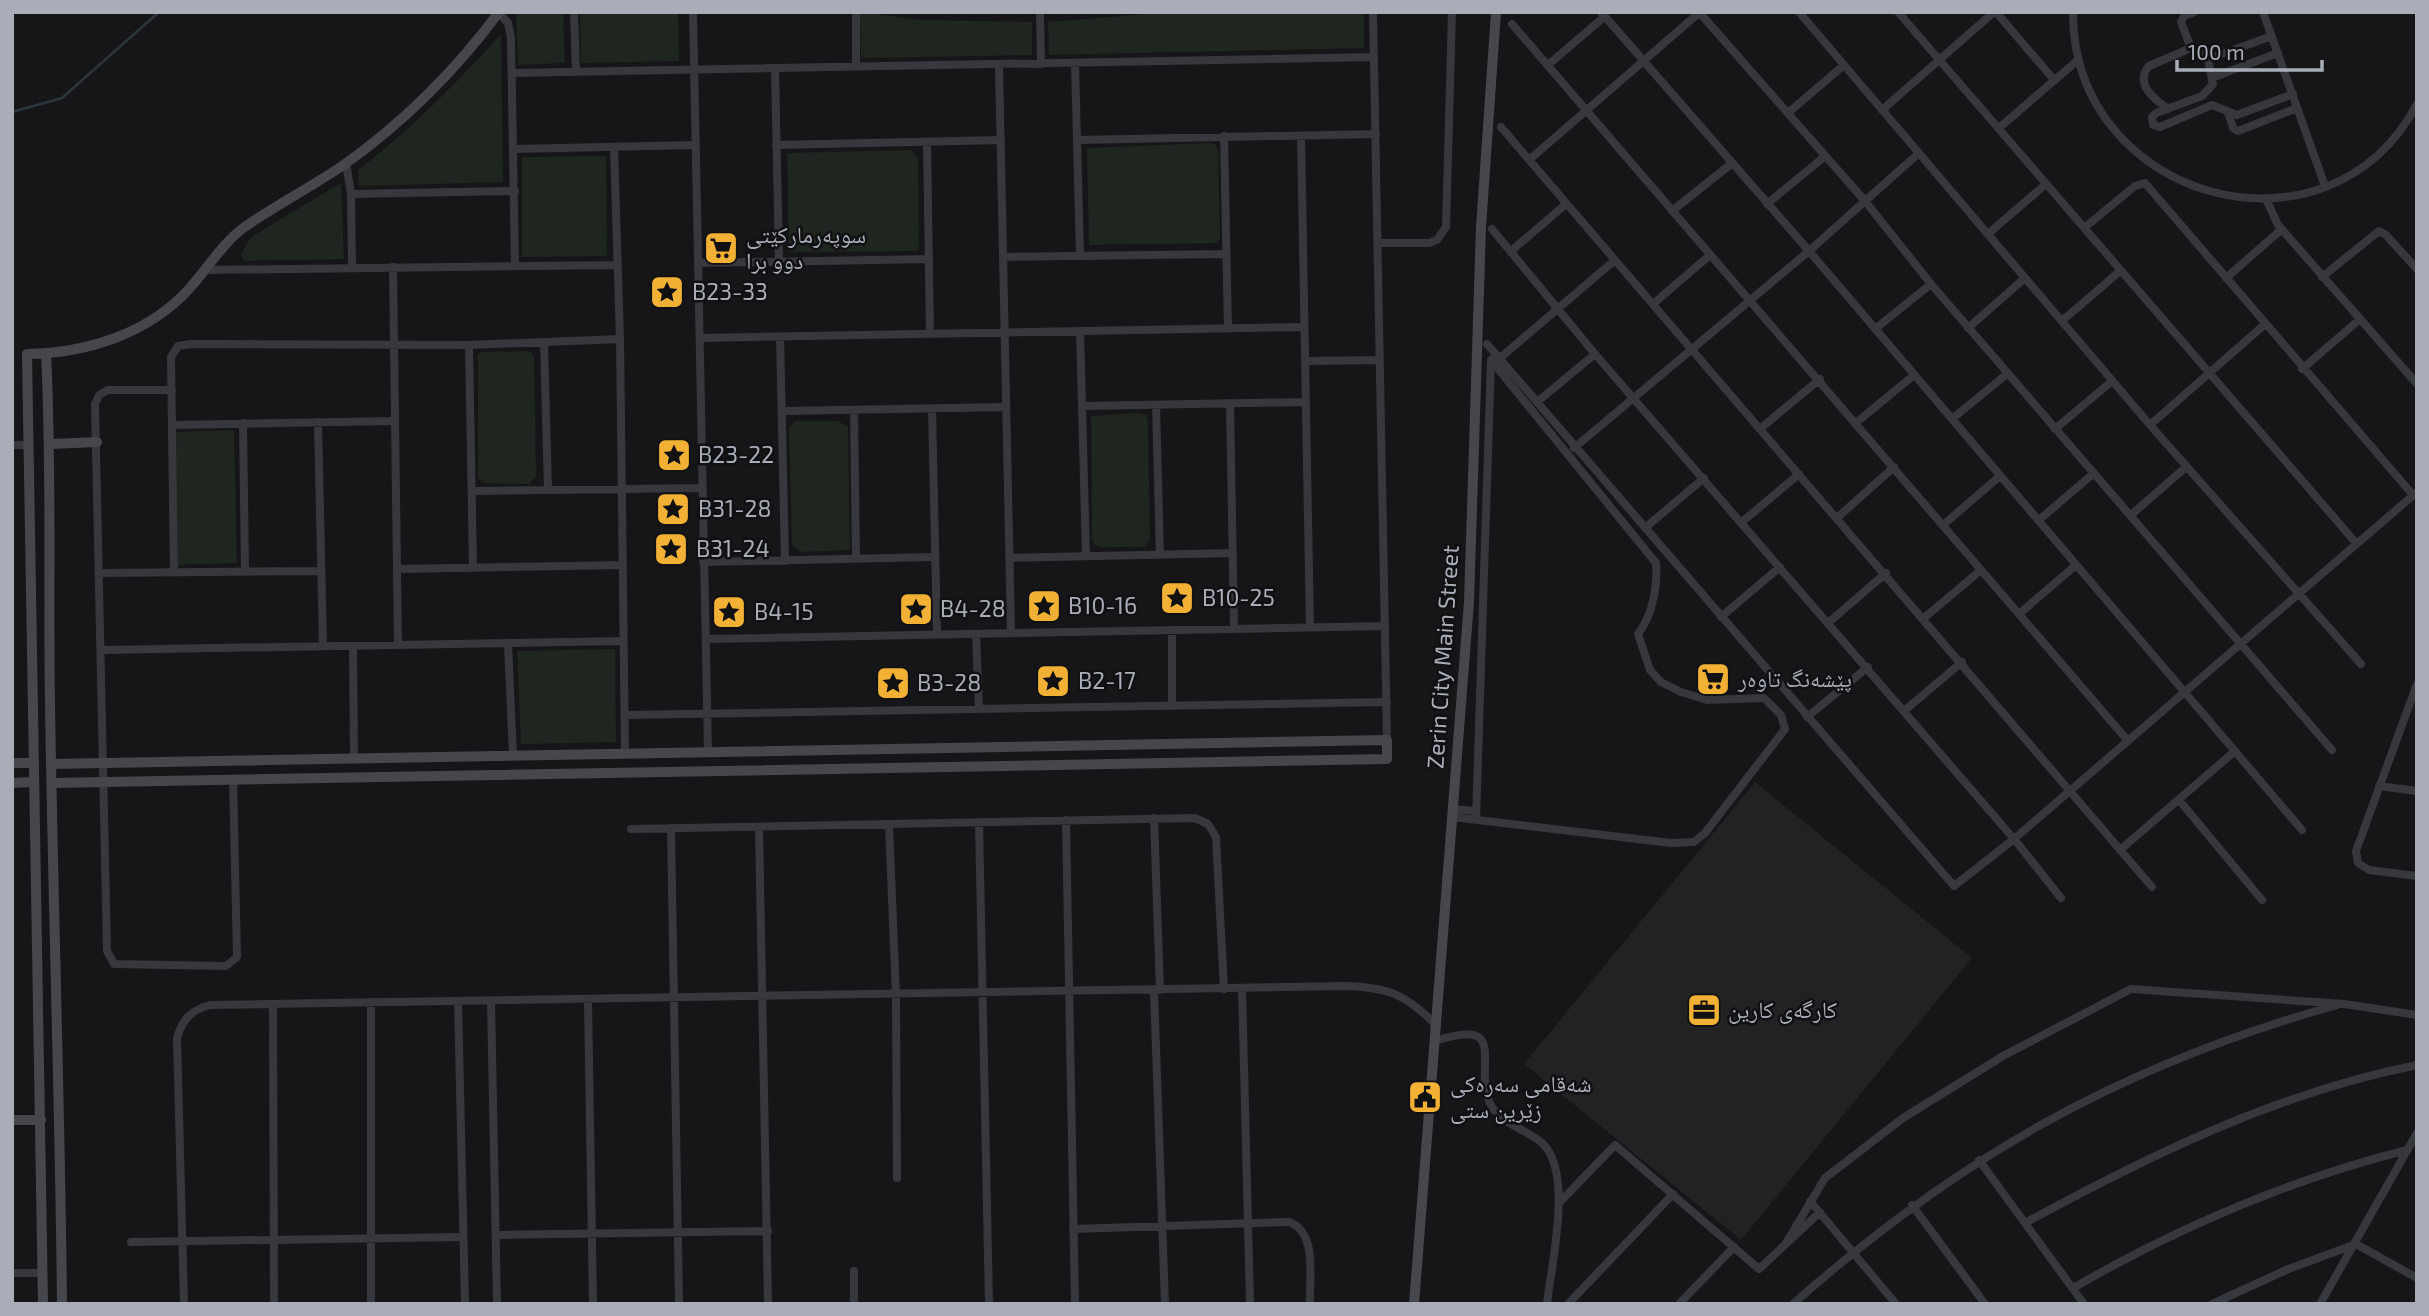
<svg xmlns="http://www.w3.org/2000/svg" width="2429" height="1316" font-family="'Exo 2','Noto Naskh Arabic',sans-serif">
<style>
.built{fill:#222225}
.green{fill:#1e261f}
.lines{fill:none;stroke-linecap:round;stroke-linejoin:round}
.stream{stroke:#2c353c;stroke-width:2.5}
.street{stroke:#37383d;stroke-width:8}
.secondary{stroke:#45474d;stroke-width:10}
.labels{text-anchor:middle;stroke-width:5;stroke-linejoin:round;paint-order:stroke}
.poi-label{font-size:23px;fill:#a8adb8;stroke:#111113;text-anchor:start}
.street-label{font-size:23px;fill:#a8adb8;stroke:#111113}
</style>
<rect width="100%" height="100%" fill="#161618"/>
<path class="built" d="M1755,782L1972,958L1741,1240L1524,1064Z"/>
<path class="green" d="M516,12H563L565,63L518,65Z
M580,12H678L679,61L581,63Z
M860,12L920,20L1032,22V55L861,58Z
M1171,12H1364V48L1049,55L1048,22Z
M501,34L503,182L359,186L358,170C411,129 456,84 501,34Z
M1210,143L1216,145L1218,150L1220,237L1217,243L1089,245L1087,148Z
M911,150L918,157L919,251L789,252L787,153Z
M606,156L607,256L522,257V157Z
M341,183L344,259L244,261L241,254L251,237Z
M482,352L525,351L531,352L534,358L536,476L529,484L484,483L478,478V354Z
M1138,413L1146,415L1148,423L1150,540L1144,547H1100L1095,545L1092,538L1091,416Z
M795,421H838L848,427L850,550L801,552L792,545L789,428Z
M234,430L237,563L178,565L176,432Z
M615,649L616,742L521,744L517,651Z"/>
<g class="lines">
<path class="stream" d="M12,112L62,98L159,12"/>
<path class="street" d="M574,12L576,72
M693,12L708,751
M856,12V67
M1040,12L1041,64
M1373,12L1387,740
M1601,12L1809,251L2302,830
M1699,12L1865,201L1931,284L2332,750
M1799,12L2150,425L2361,664
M1898,12L2356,543
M1996,12L2054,80
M2073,12C2072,200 2328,272 2417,104
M2194,12L2184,16L2181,22L2191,48L2208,59L2213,84L2202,96L2156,113L2152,117L2153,125L2160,127L2212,105L2237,115L2293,94
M2263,12L2325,186
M499,13L508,23L511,38L515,266
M1512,24L2128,741
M2208,59L2272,36
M1075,63L1080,256
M1548,65L1604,17
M999,66L1011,632
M775,68L779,261
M512,73L1373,57
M2214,77L2278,53
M2168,109C2154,99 2134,84 2149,66L2191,48
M1882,110L1994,12
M2228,112L2233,128L2238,131L2297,108
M1788,113L1844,65
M1501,127L2152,887
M1999,128L2078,60
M1224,136L1228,329
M1301,136L1310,627
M1078,140L1376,134
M927,142L930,334
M776,145L1001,140
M614,147L620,339L625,753
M514,149L695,145
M1529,160L1700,12
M346,163L351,194L352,267
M351,194L515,191
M2266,199L2278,225L2417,384
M1767,204L1824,157
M1672,211L1731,164
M2084,228L2135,186L2145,183L2413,495
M1492,229L1595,354L2014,839L2061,898
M1989,233L2046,184
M1378,243H1429L1437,240L1446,227L1452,12
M1511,251L1566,204
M1003,257L1226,254
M698,263L929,259
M393,267L398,644
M204,270L618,265
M2322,277L2379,231L2386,235L2417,269
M2226,278L2282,229
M1653,304L1710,255
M2063,320L2119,272
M1968,328L2025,278
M1875,329L1931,284
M1080,331L1086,556
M780,337L785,561
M700,338L1304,327
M544,342L548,490
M1487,344L1954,886L2014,839L2417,492
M469,345L473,567
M1500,358L1615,260
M1305,361L1380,360
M2302,369L2359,320
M172,390H108L99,395L95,404L107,951L114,964L226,966L237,957L233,779
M1537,402L1595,354
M1230,404L1234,628
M1156,405L1160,555
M1082,406L1305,402
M932,409L937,635
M782,411L1006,407
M854,411L856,559
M1952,419L2008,373
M318,422L323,646
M1857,422L1914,375
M243,423L245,571
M173,425L395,421
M2150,425L2264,325
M1761,428L1820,379
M2055,429L2112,381
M12,445H27
M1574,448L1809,251L1919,153
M472,491L700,488
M2131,515L2186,467
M1838,517L1894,467
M2039,520L2094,473
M1742,522L1799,474
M1943,525L2000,476
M1645,528L1704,478
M1010,558L1233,553
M703,562L934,557
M398,569L622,565
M174,572L171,357L178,346L191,344L469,345L620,339
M101,573L320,571
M2019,614L2076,565
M1721,617L1780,567
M1924,618L1981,570
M1828,623L1886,573
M976,634L979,709
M706,639L1385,626
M508,644L513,755
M353,647L354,758
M103,650L623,641
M2417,684L2356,851L2358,863L2369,870L2417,876
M1172,705V630
M1904,711L1962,662
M625,715L1387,702
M1807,717L1868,667
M2379,786L2417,791
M2179,800L2262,900
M1452,809L1476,811
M1452,817L1671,843L1694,842L1705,833L1785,729L1781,715L1764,698L1707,700L1681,692L1661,682L1650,670L1638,634C1652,617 1658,585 1656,563L1491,360L1476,819
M1154,818L1160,990
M1066,820L1075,1304
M979,822L989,1304
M889,824L896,995L897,1178
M759,827L768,1304
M671,828L679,1304
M631,829L1195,818L1208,824L1216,837L1224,989
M2120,850L2235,751
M1242,988L1250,1304
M1154,991L1165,1304
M588,1000L593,1304
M458,1001L465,1304
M491,1001L497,1304
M273,1004L274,1304
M1435,1041C1510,1016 1474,1065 1489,1101C1498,1124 1525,1128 1542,1143C1574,1172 1551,1265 1547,1304
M1979,1160L2084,1304
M1810,1201L1896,1304
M1559,1203L1615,1145L1759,1269L1820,1212
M1912,1205L1985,1304
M2025,1223C2150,1155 2277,1093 2417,1065
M1073,1229L1289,1222C1318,1232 1309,1279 1310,1304
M496,1235L768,1231
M131,1242L463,1237
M1786,1243L1825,1178L1903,1118L2003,1056L2131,989L2344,1004L2417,1015
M854,1271V1304
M12,1273H43
M2073,1288C2179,1227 2288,1180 2407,1150
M184,1304L177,1038C182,1020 191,1010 210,1005L1344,986C1388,987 1406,994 1437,1026
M371,1304V1002
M1568,1304L1673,1194
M1679,1304L1734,1247
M1793,1304C1960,1156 2122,1065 2337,1005
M2212,1304L2286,1270L2356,1244L2417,1278
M2320,1304L2417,1133"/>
<path class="secondary" d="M46,354C52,471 48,587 50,704C53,904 60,1104 62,1304
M51,444L97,442
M12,763H34
M51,764L1387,740V759L52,783
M12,783L34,782
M12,1120H41
M43,1304L27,354C87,353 148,334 189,289C208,268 223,242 246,226C278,204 313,186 345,164C403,123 457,69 499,12
M1414,1304L1469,602L1481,227L1496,12"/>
</g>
<defs>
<g id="supermarket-square" transform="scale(1.75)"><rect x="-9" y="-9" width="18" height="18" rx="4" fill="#f2b134" stroke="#111113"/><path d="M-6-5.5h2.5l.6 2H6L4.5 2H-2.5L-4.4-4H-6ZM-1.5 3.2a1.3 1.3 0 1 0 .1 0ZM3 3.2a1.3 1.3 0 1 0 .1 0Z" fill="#111"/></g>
<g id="sight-square" transform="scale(1.75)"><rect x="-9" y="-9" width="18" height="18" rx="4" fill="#f2b134" stroke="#111113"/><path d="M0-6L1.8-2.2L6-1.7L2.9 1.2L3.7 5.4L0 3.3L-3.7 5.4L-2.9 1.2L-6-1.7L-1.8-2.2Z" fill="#111"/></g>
<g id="office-square" transform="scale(1.75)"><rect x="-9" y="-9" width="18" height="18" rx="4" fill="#f2b134" stroke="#111113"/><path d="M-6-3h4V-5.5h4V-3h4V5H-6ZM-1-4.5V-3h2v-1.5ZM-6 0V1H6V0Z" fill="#111"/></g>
<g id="civic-square" transform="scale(1.75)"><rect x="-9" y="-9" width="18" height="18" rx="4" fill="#f2b134" stroke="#111113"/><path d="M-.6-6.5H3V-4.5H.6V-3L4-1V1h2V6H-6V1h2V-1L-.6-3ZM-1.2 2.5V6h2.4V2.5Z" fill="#111"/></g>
</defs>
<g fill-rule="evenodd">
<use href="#supermarket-square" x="721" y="248"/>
<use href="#sight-square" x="667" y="292"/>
<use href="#sight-square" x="674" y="455"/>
<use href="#sight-square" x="673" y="509"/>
<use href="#sight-square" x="671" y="549"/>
<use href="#sight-square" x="1177" y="598"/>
<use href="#sight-square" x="1044" y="606"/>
<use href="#sight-square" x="916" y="609"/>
<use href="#sight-square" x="729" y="612"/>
<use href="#supermarket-square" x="1713" y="679"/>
<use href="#sight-square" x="1053" y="681"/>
<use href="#sight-square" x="893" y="683"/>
<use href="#office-square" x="1704" y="1010"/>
<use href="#civic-square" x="1425" y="1097"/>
</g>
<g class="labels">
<g class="poi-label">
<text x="746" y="243">سوپەرمارکێتی<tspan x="746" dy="26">دوو برا</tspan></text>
<text x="692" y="300">B23-33</text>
<text x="698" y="463">B23-22</text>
<text x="698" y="517">B31-28</text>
<text x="696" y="557">B31-24</text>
<text x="1202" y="606">B10-25</text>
<text x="1068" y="614">B10-16</text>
<text x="940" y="617">B4-28</text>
<text x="754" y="620">B4-15</text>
<text x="1738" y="687">پێشەنگ تاوەر</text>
<text x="1078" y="689">B2-17</text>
<text x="917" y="691">B3-28</text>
<text x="1728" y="1018">کارگەی کارین</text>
<text x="1450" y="1092">شەقامی سەرەکی<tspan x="1450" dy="26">زێرین ستی</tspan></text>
</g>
<g class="street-label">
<text transform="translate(1443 657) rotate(-86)" y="8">Zerin City Main Street</text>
</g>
</g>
<rect width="2429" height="1316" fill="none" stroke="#a8adb8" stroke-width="28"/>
<path d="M2177 60v10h145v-10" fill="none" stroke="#a8adb8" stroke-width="3.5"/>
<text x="2188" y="60" font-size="21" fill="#a8adb8" stroke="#111113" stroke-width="5" paint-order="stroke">100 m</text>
</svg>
